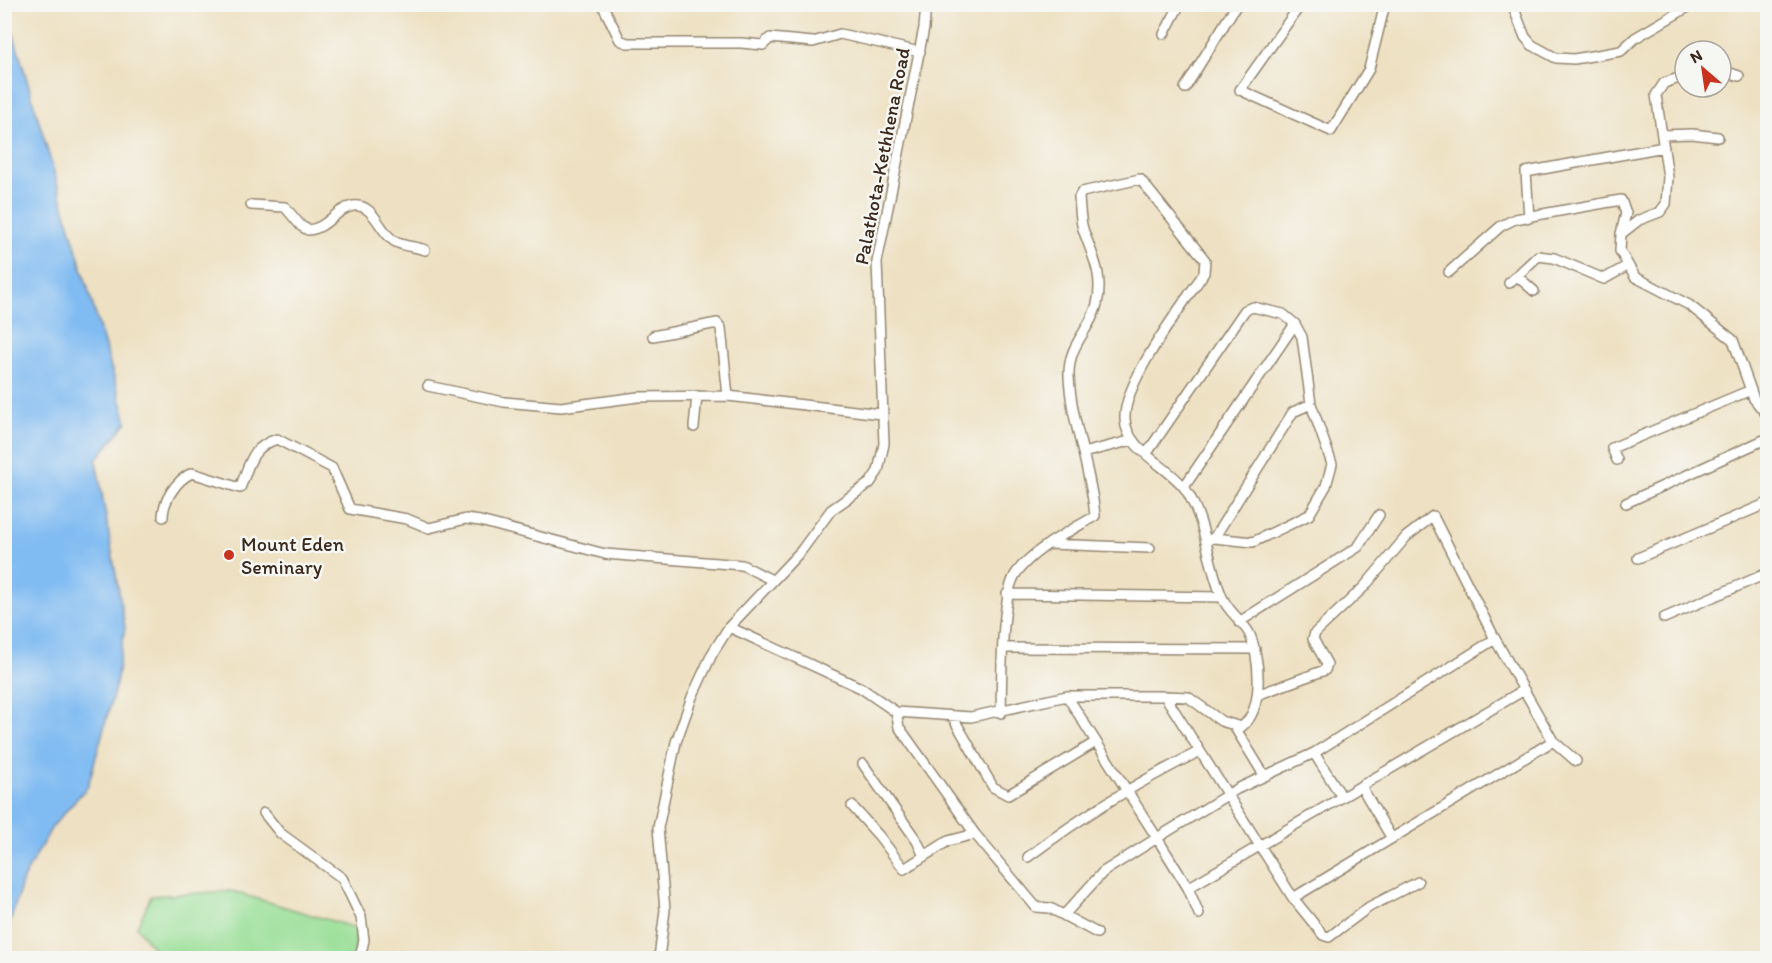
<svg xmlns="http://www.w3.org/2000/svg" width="1772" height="963" font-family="Itim,sans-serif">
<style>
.green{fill:#9adf97;stroke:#6a845a;stroke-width:1.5}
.water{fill:#80bbf2;stroke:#5e7288;stroke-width:1.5}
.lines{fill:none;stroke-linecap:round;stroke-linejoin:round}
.minor-casing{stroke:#948670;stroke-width:12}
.minor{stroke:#fff;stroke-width:9}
.poi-dot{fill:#c8321e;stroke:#f6f6f2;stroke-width:2}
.labels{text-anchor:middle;stroke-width:5;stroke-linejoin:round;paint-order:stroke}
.street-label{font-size:20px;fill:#3b2a1e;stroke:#f6f6f2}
.poi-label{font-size:20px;fill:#3b2a1e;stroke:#f6f6f2;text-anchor:start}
</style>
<rect width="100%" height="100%" fill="#f6f6f2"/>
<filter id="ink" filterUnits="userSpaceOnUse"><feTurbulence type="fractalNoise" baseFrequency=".0167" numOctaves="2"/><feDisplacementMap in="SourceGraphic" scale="12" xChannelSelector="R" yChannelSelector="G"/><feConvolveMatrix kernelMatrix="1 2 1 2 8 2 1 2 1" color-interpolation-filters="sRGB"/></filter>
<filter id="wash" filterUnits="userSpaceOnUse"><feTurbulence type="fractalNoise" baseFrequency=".008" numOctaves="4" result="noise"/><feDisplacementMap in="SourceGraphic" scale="24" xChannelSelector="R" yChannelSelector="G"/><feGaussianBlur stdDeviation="1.35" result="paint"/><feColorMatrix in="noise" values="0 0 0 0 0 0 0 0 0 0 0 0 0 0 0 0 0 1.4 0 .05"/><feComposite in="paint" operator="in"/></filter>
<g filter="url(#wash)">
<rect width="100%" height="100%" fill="#eee1c3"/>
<path class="green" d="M231,891L356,928L355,958H160L137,927L151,896Z"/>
<path class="water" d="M5,5L127,422L96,460L125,627L116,684L88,786L52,827L23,879L5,940Z"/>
</g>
<g filter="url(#ink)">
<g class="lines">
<g class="minor-casing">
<path id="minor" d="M602,4L620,40L627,43H741L763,45L770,38L813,42L840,34L920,52
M1301,4L1240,90L1331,131L1369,69L1385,4
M1512,4L1525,37L1532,45L1556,58L1574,59L1621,51L1635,38L1693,4
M1164,34L1180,4
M1721,70L1739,76
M1685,76L1664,83L1656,95L1668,177L1666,204L1660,212L1639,220L1621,234L1620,251L1635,277L1689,305L1733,340L1754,399L1768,416
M1185,88L1237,4
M1662,135L1692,134L1718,137
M251,205L285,207L301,226L308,230C327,229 335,209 353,206C374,203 379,231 394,241C403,247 415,246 425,250
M1529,218L1526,172L1664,147
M1449,272L1501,226L1515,219L1621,200L1626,213L1621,234
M1517,276L1534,291
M1509,283L1538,256L1554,258L1604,279L1627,266
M653,336L717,323L721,328L728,396
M428,386L504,402L561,407L638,397L728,396L881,414
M694,427L697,396
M1083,453L1133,440
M1147,453L1245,310L1253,307L1283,314L1295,324L1302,337L1311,404L1332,464L1326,486L1309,515L1253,542L1214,538L1207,540
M1617,460L1612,448L1751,390
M1184,487L1295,324
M1626,503L1768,438
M163,517C163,501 176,480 192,473L240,488C250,464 250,448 277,439L332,468L350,509L407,519L429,528L466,519L480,521L605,554L742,565L772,580
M1214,538L1293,412L1311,404
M1050,544L1150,548
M1638,558L1768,503
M1007,594L1222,597
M1664,618L1768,573
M1239,622L1358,547L1379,515
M729,627L861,688L896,712L971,717L1067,696H1165L1188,697L1221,721L1241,727C1265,710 1260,656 1249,633C1242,620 1228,612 1222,597C1207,562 1207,523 1186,490C1170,466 1126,451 1125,419C1123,382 1182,306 1204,273L1205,260L1140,179L1082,192L1079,197C1080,207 1080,219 1083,229C1092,255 1104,275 1097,304C1091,330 1068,343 1069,376C1071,423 1091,468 1095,516C1069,532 1035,548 1017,572C1000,593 1002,683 1001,713
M1004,648L1255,649
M1257,695L1325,670L1327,664L1313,639L1315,633L1364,587L1406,537L1433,516L1495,639L1553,741L1576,761
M1067,696L1157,838L1237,789L1314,753L1495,639
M1165,696L1293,898L1323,935L1329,937L1369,907L1418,882
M896,712L899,727L975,834L1036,907L1050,908L1097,933
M952,716L993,787L1008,795L1096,742
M1234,726L1264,775
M1314,753L1342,797
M863,764L917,841L924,856
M1362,788L1391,837
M852,806L879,836L904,869L948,841L975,834
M264,813L280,833L342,878L361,917L364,940L360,958
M1028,857C1085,814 1137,783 1200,751
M1188,888L1524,690
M1293,898L1553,741
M1064,915L1103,872L1157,838L1188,888L1199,914
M659,958L665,910L658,828L676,742L692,697L712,654L729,627L801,551L831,510L870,483L878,471L884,444L877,262L924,28L926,4"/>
</g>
<use href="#minor" class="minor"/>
</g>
</g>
<circle class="poi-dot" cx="229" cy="555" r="6"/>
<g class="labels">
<g class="street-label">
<text transform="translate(882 156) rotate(-79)" y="7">Palathota-Kethhena Road</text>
</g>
<g class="poi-label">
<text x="241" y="551">Mount Eden<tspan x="241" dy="23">Seminary</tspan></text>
</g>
</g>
<rect width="1772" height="963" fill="none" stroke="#f6f6f2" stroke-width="24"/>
<g transform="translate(1703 69) rotate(331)"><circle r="28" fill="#f6f6f2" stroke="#aba49d" stroke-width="1.5"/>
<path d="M0-4.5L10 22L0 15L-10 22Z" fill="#c8321e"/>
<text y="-9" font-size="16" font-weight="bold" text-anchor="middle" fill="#3b2a1e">N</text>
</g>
</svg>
